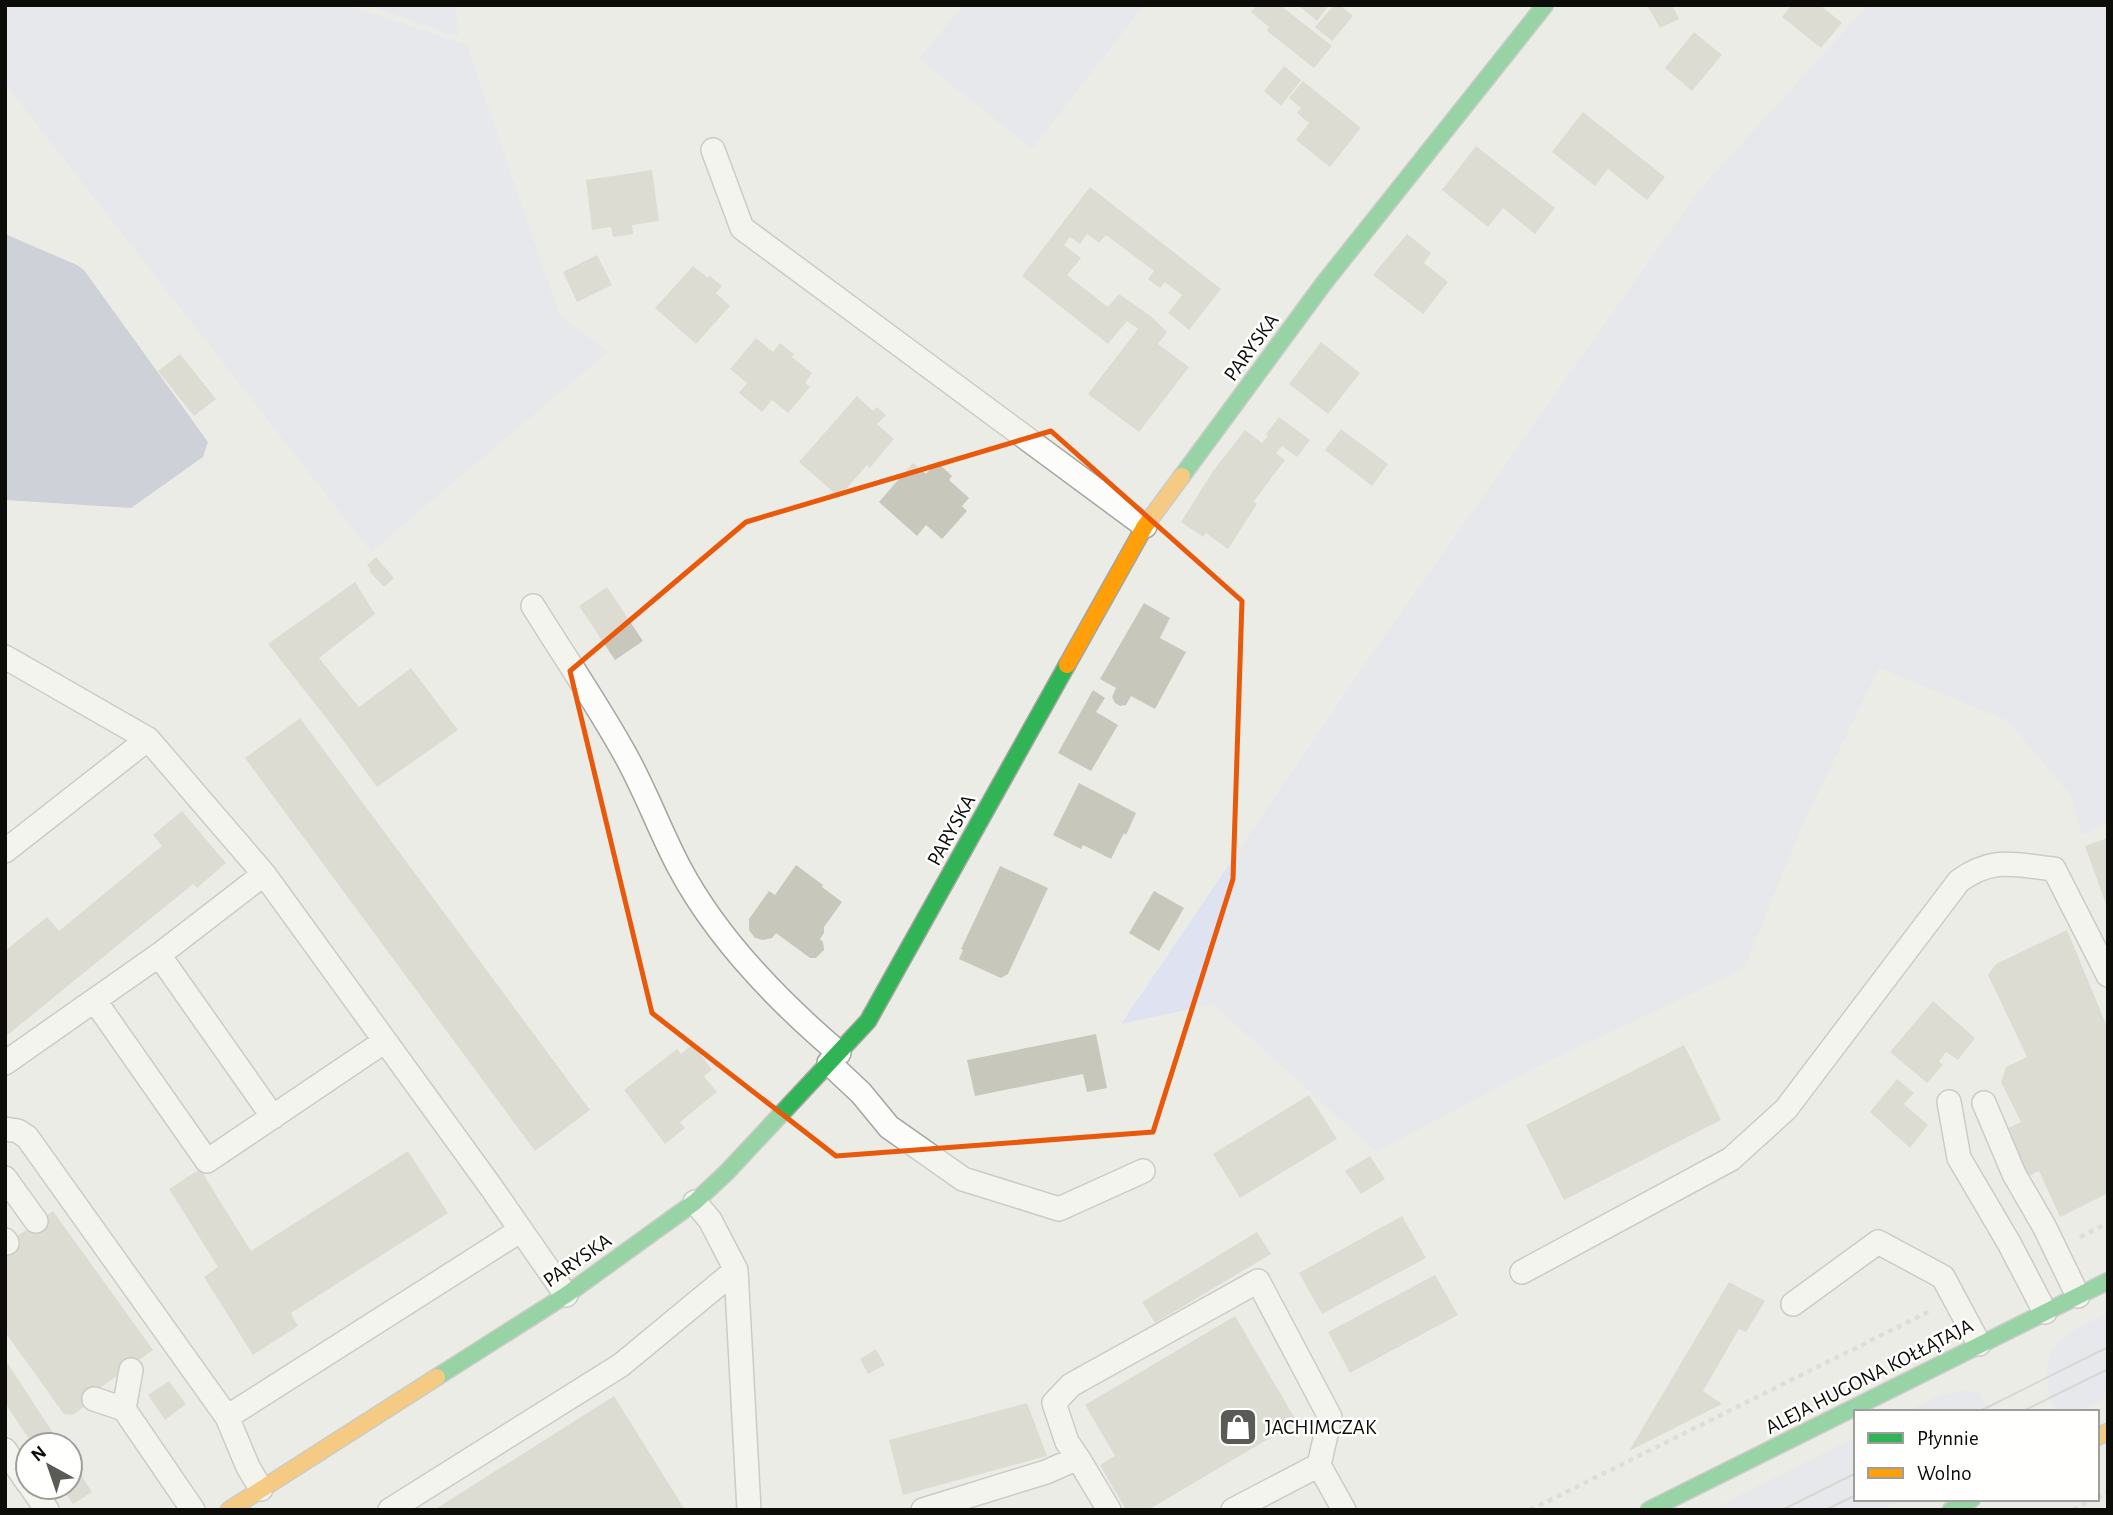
<svg xmlns="http://www.w3.org/2000/svg" width="2113" height="1515" font-family="'Alegreya Sans',sans-serif">
<style>
.green{fill:#dee2f1}
.water{fill:#abafcb}
.building{fill:#c7c7bb}
.lines{fill:none;stroke-linecap:round;stroke-linejoin:round}
.lane-casing{stroke:#a4a4a0;stroke-width:26}
.fast-casing{stroke:#a4a4a0;stroke-width:19}
.slow-casing{stroke:#a4a4a0;stroke-width:19}
.path{stroke:#cacac9;stroke-width:4.5;stroke-dasharray:5 5;stroke-linecap:butt}
.lane{stroke:#fcfcfb;stroke-width:23}
.fast{stroke:#30b455;stroke-width:16}
.slow{stroke:#ff9f0a;stroke-width:16}
.tram{stroke:#bcbcbc;stroke-width:2}
.marked{fill:none;stroke:#e8590c;stroke-width:5;stroke-linejoin:round}
.labels{text-anchor:middle;stroke-width:5;stroke-linejoin:round;paint-order:stroke}
.street-label{font-size:21px;fill:#0c0c09;stroke:#fffffe}
.poi-label{font-size:21px;fill:#0c0c09;stroke:#fffffe;text-anchor:start}
</style>
<rect width="100%" height="100%" fill="#ecece6"/>
<path class="green" d="M5,5H346L467,45L559,314L608,352L371,552L5,84Z
M371,5H456L458,37L379,9Z
M963,5H1144L1032,149L919,59Z
M1868,5H2108V823L2082,835L2071,796L2008,721L1879,668L1800,831L1744,969L1535,1068L1376,1152L1213,1004L1121,1024L1371,655L1699,190Z
M2108,1313V1397L2078,1412L2056,1411C2049,1401 2049,1391 2047,1380C2043,1338 2077,1328 2108,1313Z
M1965,1390L1980,1393L1988,1412H1907L1940,1395Z
M1856,1437V1499H1902L1880,1510H1711Z"/>
<path class="water" d="M5,234L77,265L84,270L208,442L203,457L131,508L5,500Z"/>
<path class="building" d="M1257,5H1280L1332,46L1314,68L1267,31L1269,27L1251,12Z
M1298,5H1329L1317,21Z
M1334,5H1340L1353,16L1332,41L1315,27Z
M1647,5H1672L1679,19L1660,28Z
M1791,5H1820L1842,23L1821,48L1782,17Z
M1694,32L1722,55L1692,91L1665,68Z
M1284,66L1301,80L1281,106L1264,91Z
M1303,81L1361,128L1330,167L1296,140L1309,123L1297,113L1301,108L1289,98Z
M1583,112L1665,177L1647,200L1608,169L1595,186L1552,152Z
M1476,146L1555,208L1535,234L1503,208L1488,227L1442,190Z
M652,170L659,221L632,225L633,234L613,237L611,227L592,230L586,180Z
M1090,187L1221,289L1189,330L1168,313L1182,295L1165,282L1160,288L1148,279L1154,271L1106,235L1099,243L1087,234L1080,244L1070,237L1064,245L1081,258L1067,275L1108,307L1119,294L1152,317L1167,332L1158,344L1189,367L1139,432L1088,394L1138,329L1127,321L1108,344L1022,276Z
M1407,234L1431,253L1424,263L1448,282L1423,314L1373,275Z
M597,255L612,285L577,302L563,272Z
M693,266L708,278L710,276L722,286L716,293L730,306L696,344L655,308Z
M756,338L773,352L780,343L794,354L792,357L812,373L805,383L810,387L788,413L772,400L762,412L739,393L747,383L730,369Z
M1321,342L1360,373L1328,414L1289,384Z
M180,354L216,399L194,416L158,371Z
M857,396L873,411L877,407L886,415L877,424L894,439L870,468L867,465L839,497L799,462Z
M1279,417L1310,440L1297,457L1282,446L1276,453L1285,460L1254,501L1257,504L1228,549L1206,533L1203,537L1181,522L1213,471L1245,430L1262,443L1268,436L1266,434Z
M1341,429L1388,464L1372,486L1325,450Z
M937,462L952,476L949,480L969,498L962,506L967,511L942,539L926,525L917,536L879,502L913,463L926,474Z
M376,557L394,578L384,587L369,571L371,570L367,565Z
M355,582L375,614L319,658L359,707L411,668L458,730L377,787L331,724L268,644Z
M607,587L643,641L615,660L579,606Z
M1144,603L1170,618L1160,638L1186,652L1155,709L1131,696L1126,705L1120,706L1115,703L1112,697L1116,688L1100,679Z
M1093,690L1105,698L1096,712L1118,725L1091,771L1058,753Z
M300,718L590,1110L535,1151L245,758Z
M1079,783L1136,813L1126,835L1124,833L1111,859L1083,845L1081,849L1053,835Z
M182,811L226,863L197,888L193,884L5,1037V951L47,917L59,931L162,846L153,835Z
M2108,838V907H2107L2085,846Z
M796,865L823,885L822,887L842,902L824,927V933L820,939L823,942L824,950L816,958H810L776,933L772,938L763,940L755,938L749,930V919L769,891L775,895Z
M1000,866L1048,888L1008,974L1001,978L959,959L963,950L961,949Z
M1154,891L1184,908L1159,951L1129,933Z
M2067,930L2108,1029V1193L2060,1217L2039,1171L2025,1178L2002,1131L2021,1122L2001,1082L2006,1067L2027,1057L1988,975L1996,964Z
M1933,1001L1975,1038L1958,1060L1946,1052L1939,1061L1943,1065L1927,1083L1890,1052Z
M1096,1034L1107,1088L1087,1092L1083,1074L975,1096L967,1060Z
M693,1044L712,1070L704,1076L717,1092L680,1122L685,1128L665,1144L624,1090L677,1049L681,1054Z
M1684,1045L1721,1120L1564,1200L1526,1125Z
M1897,1079L1914,1093L1904,1104L1928,1125L1910,1148L1870,1112Z
M1309,1095L1337,1139L1240,1198L1213,1154Z
M408,1151L448,1213L291,1313L298,1326L253,1355L204,1277L218,1267L169,1189L200,1169L251,1251Z
M1370,1156L1385,1179L1361,1194L1345,1171Z
M53,1211L153,1350L86,1398L85,1406L73,1415L64,1414L5,1332V1245Z
M1402,1216L1426,1258L1322,1314L1299,1273Z
M1257,1232L1271,1254L1155,1323L1142,1302Z
M1435,1275L1458,1315L1350,1373L1328,1332Z
M1729,1282L1765,1301L1746,1332L1739,1329L1703,1391L1722,1404L1629,1451Z
M1235,1316L1297,1422L1148,1510H1126L1100,1465L1115,1456L1085,1405Z
M876,1349L885,1365L868,1374L860,1359Z
M8,1364L61,1445H33L5,1403V1365Z
M169,1381L186,1404L165,1420L148,1395Z
M614,1396L685,1510H434Z
M1027,1403L1047,1456L903,1495L889,1440Z
M70,1458L92,1492L73,1504L61,1487H70Z"/>
<g class="lines">
<g class="lane-casing">
<path id="lane" d="M713,150L742,228L1145,526
M533,606C564,656 598,705 626,756C646,792 660,831 679,867C716,937 779,1002 839,1053
M5,657L148,739L264,874L491,1187L566,1295
M5,851L148,739
M159,955L273,1117
M95,1001L207,1161L385,1041
M5,1063L159,955L264,874
M829,1063L861,1093L889,1127L963,1179L1059,1209L1143,1171
M1949,1102L1959,1158L2009,1243L2045,1312
M1984,1103L2014,1174L2044,1226L2078,1296
M5,1129L18,1131L27,1137L227,1417L248,1467L261,1489
M5,1178L36,1221
M5,1240L7,1243
M736,1270L749,1510
M1522,1272L1731,1159L1786,1109L1959,881C1994,856 2014,865 2054,869L2108,975
M1793,1304L1878,1242L1943,1277L1979,1344
M94,1399L124,1409L193,1510
M124,1409L131,1370
M227,1417L521,1230
M5,1450L28,1483
M1078,1458L1067,1442L1054,1403L1071,1385L1258,1281L1330,1417L1319,1465
M31,1487L47,1510
M390,1510L621,1365L736,1270L710,1220L695,1202
M923,1510L1046,1472L1078,1458L1109,1510
M1233,1510L1319,1465L1344,1510"/>
</g>
<g class="fast-casing">
<path id="fast" d="M1182,476L1324,283L1545,5
M437,1377L566,1295L695,1202L727,1172L868,1021L1067,665
M1649,1510L2108,1281
M1951,1510L1972,1499"/>
</g>
<g class="slow-casing">
<path id="slow" d="M1067,665L1145,526L1182,476
M2097,1437L2108,1432
M229,1510L437,1377"/>
</g>
<path class="path" d="M2080,1237L2108,1223
M2097,1498L2108,1492
M1530,1510L1928,1312
M2073,1510L2094,1499"/>
<use href="#lane" class="lane"/>
<use href="#fast" class="fast"/>
<use href="#slow" class="slow"/>
<path class="tram" d="M1978,1412L2108,1347
M2021,1412L2108,1369
M1782,1510L1856,1473
M1825,1510L1856,1495"/>
</g>
<path d="M0 0H2113V1515H0ZM1051,431L1242,601L1233,879L1153,1132L836,1156L652,1013L570,671L746,522Z" fill="#ecece6" fill-opacity=".55" fill-rule="evenodd"/>
<path class="marked" d="M1051,431L1242,601L1233,879L1153,1132L836,1156L652,1013L570,671L746,522Z"/>
<defs>
<g id="shop-square" transform="scale(2.0125)"><rect x="-9" y="-9" width="18" height="18" rx="4" fill="#5a5a56" stroke="#fffffe"/><path d="M-5-2.5h2.3a2.7 3.5 0 0 1 5.4 0H5L5.5 6h-11ZM-1.5-2.5h3a1.5 2.3 0 0 0-3 0Z" fill="#fff"/></g>
</defs>
<g fill-rule="evenodd">
<use href="#shop-square" x="1238" y="1427"/>
</g>
<g class="labels">
<g class="street-label">
<text transform="translate(1251 347) rotate(-54)" y="7">PARYSKA</text>
<text transform="translate(951 830) rotate(-61)" y="7">PARYSKA</text>
<text transform="translate(577 1260) rotate(-35)" y="7">PARYSKA</text>
<text transform="translate(1869 1376) rotate(-27)" y="7">ALEJA HUGONA KOŁŁĄTAJA</text>
</g>
<g class="poi-label">
<text x="1265" y="1434">JACHIMCZAK</text>
</g>
</g>
<rect width="2113" height="1515" fill="none" stroke="#0c0c09" stroke-width="14"/>
<rect x="1854" y="1410" width="245" height="91" fill="#fffffe" stroke="#9e9e9c" stroke-width="2"/>
<rect x="1868" y="1433" width="35" height="10" fill="#30b455" stroke="#9e9e9c" stroke-width="2"/>
<text x="1917" y="1445" font-size="21" fill="#0c0c09">Płynnie</text>
<rect x="1868" y="1468" width="35" height="10" fill="#ff9f0a" stroke="#9e9e9c" stroke-width="2"/>
<text x="1917" y="1480" font-size="21" fill="#0c0c09">Wolno</text>
<g transform="translate(49 1466) rotate(320)"><circle r="33" fill="#fffffe" stroke="#9e9e9c" stroke-width="2"/>
<path d="M0-5L12 26L0 18L-12 26Z" fill="#5a5a56"/>
<text y="-10" font-size="19" font-weight="bold" text-anchor="middle" fill="#0c0c09">N</text>
</g>
</svg>
